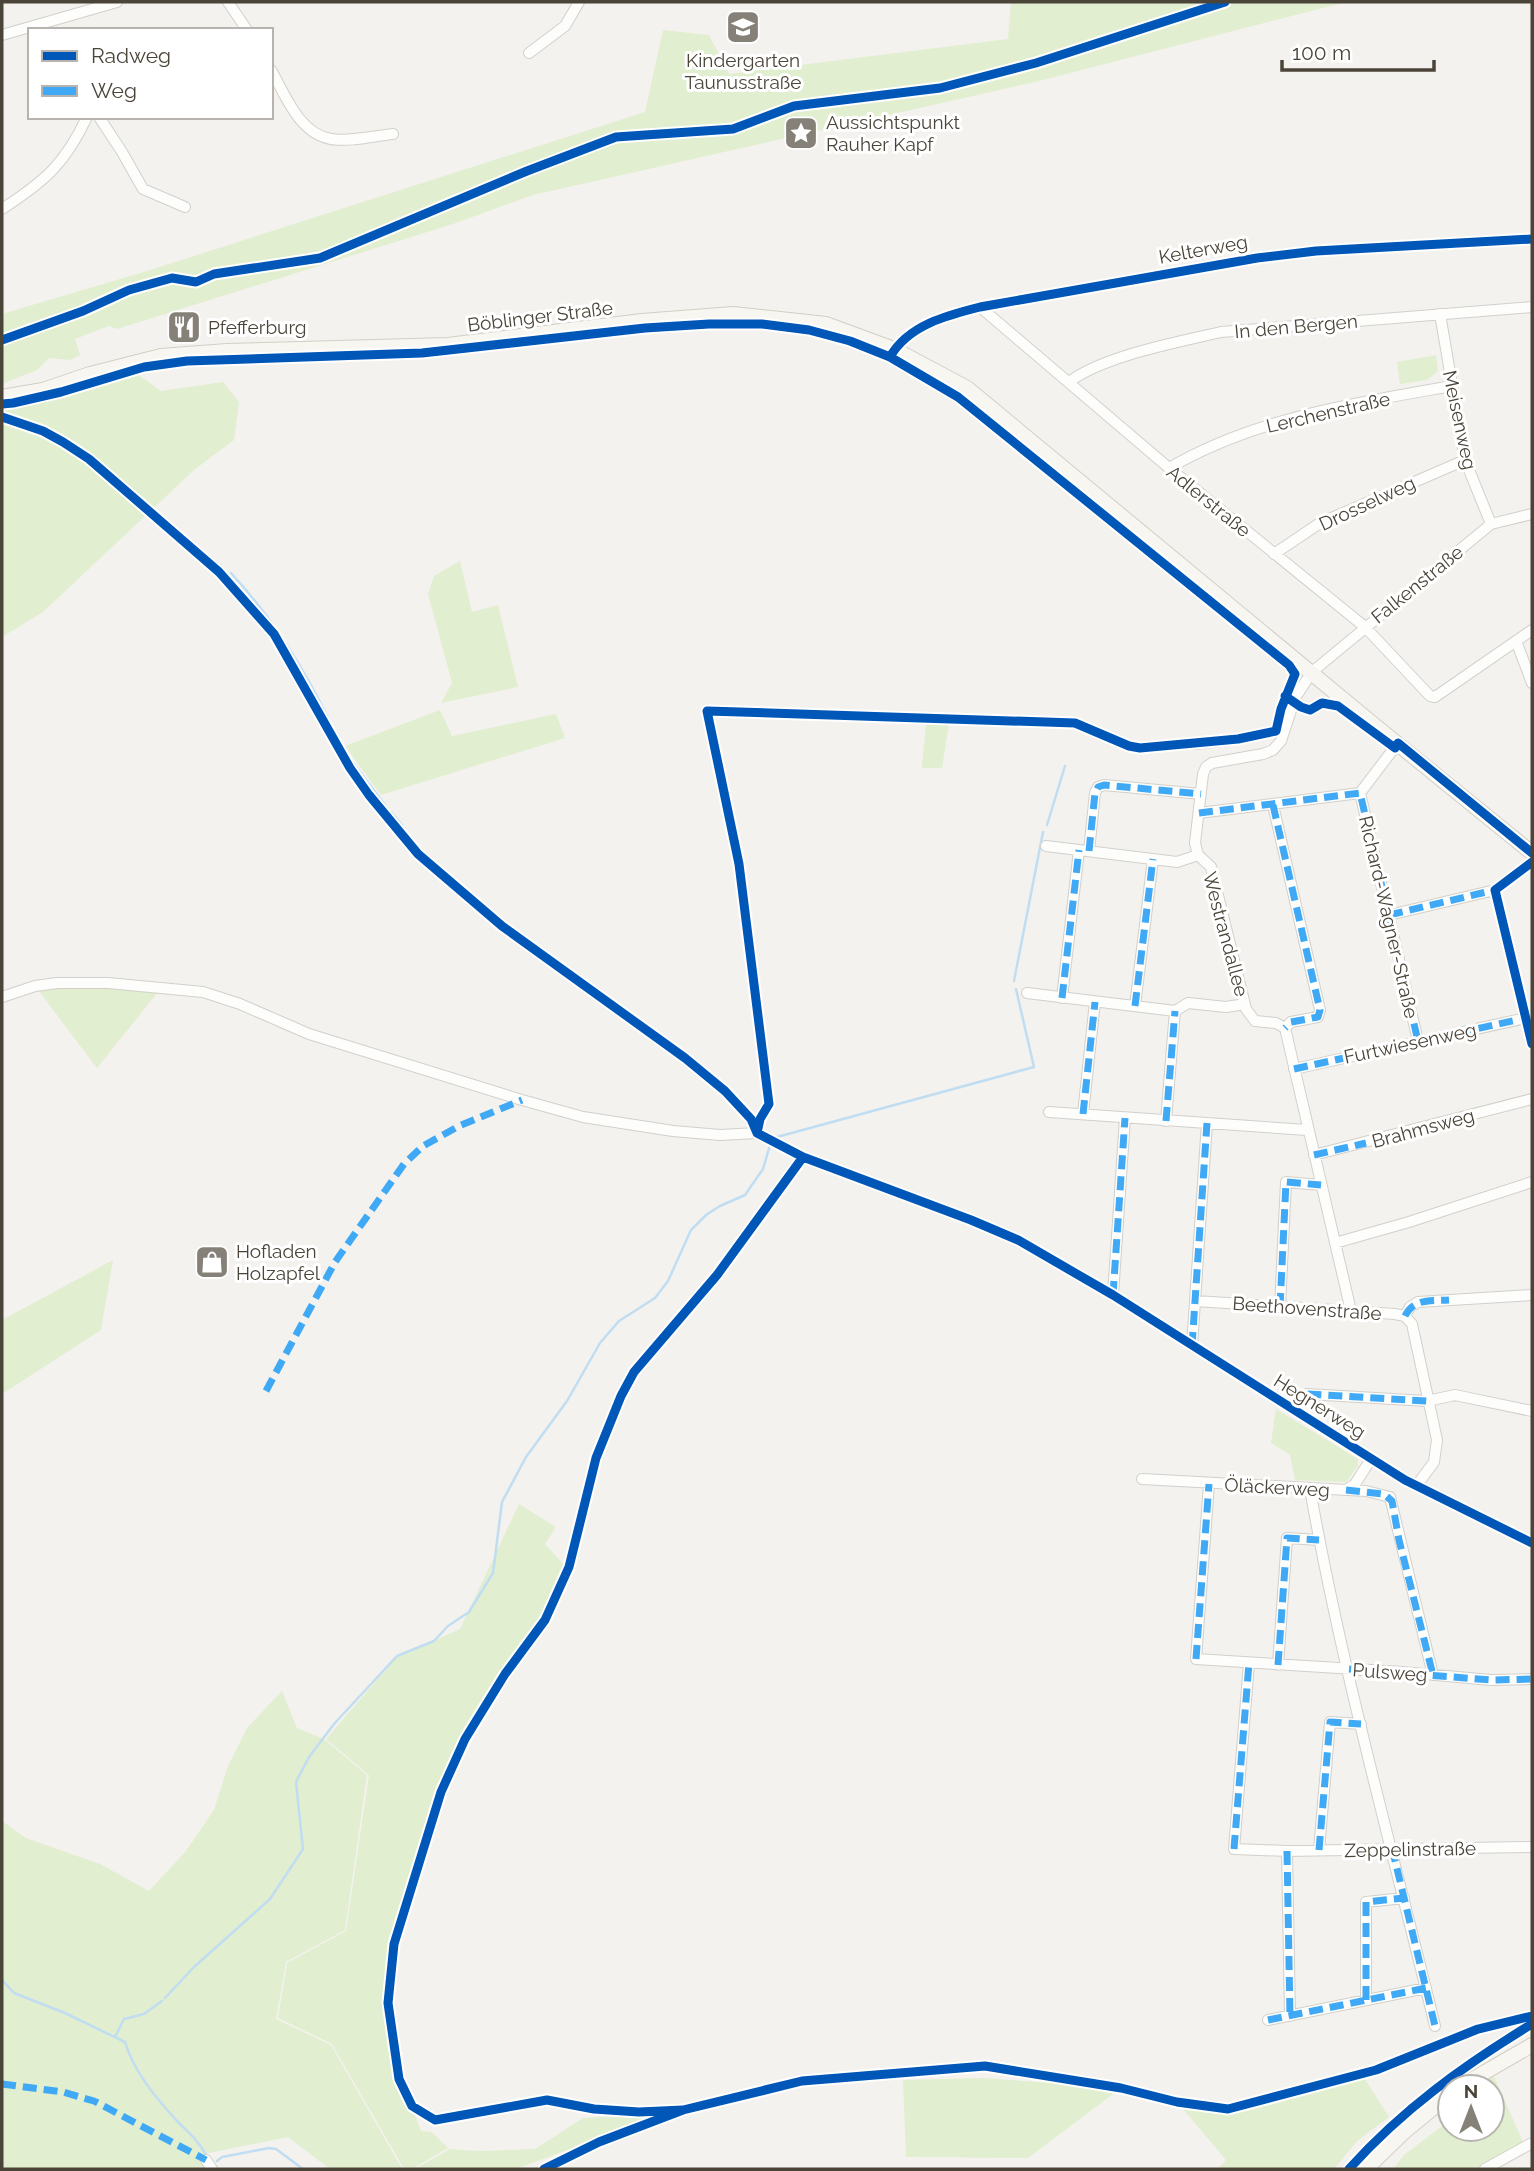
<svg xmlns="http://www.w3.org/2000/svg" width="1534" height="2171" font-family="Raleway,sans-serif">
<style>
.green{fill:#e1eecf}
.lines{fill:none;stroke-linecap:round;stroke-linejoin:round}
.stream{stroke:#c0ddf1;stroke-width:2.5}
.street-casing{stroke:#d2d0cb;stroke-width:12}
.secondary-casing{stroke:#d3cfc5;stroke-width:16}
.street{stroke:#fdfdfc;stroke-width:10}
.secondary{stroke:#f7f6f1;stroke-width:14}
.quiet{stroke:#3fa9f5;stroke-width:7;stroke-dasharray:14 7;stroke-linecap:butt}
.cycleway-casing{stroke:#fff;stroke-width:13}
.cycleway{stroke:#0057b8;stroke-width:9}
.labels{text-anchor:middle;stroke-width:6;stroke-linejoin:round;paint-order:stroke}
.poi-label{font-size:19px;fill:#4b4439;stroke:#fff;text-anchor:start}
.street-label{font-size:19px;fill:#4b4439;stroke:#fff}
</style>
<rect width="100%" height="100%" fill="#f4f2ee"/>
<path class="green" d="M1011,2H1346L1039,81L533,195L453,224L117,329L109,326L75,339L80,355L70,360L49,358L37,370L2,384V314L147,271L645,112L663,30L709,35L729,74L1008,39Z
M1436,355L1438,371L1427,380L1400,384L1397,362Z
M131,362L137,374L161,391L223,382L239,402L234,440L194,470L43,612L2,637V391L43,390Z
M460,561L472,612L498,605L518,687L441,703L452,683L428,594L434,576Z
M440,710L452,736L556,714L565,738L381,795L345,746Z
M926,724H949L942,768H922Z
M35,986L162,987L97,1068Z
M113,1260L101,1330L2,1394V1320Z
M1276,1409L1358,1459V1466L1346,1482L1295,1480L1290,1455L1271,1443Z
M519,1504L556,1527L545,1544L567,1568L542,1619L491,1691L463,1738L438,1792L390,1941L386,2001L390,2048L421,2131L432,2132L448,2148L412,2169H404L332,2044L278,2018L287,1963L346,1931L369,1775L326,1739L396,1658L460,1629Z
M282,1691L297,1728L324,1739L367,1775L345,1930L286,1962L276,2019L331,2045L402,2169H330L288,2137L199,2155L207,2169H2V1821L26,1838L100,1864L149,1891L186,1851L214,1810L228,1766L247,1728Z
M1363,2076L1389,2117L1357,2141L1334,2169H1217L1226,2160L1177,2102L1228,2109Z
M1494,2076L1523,2142L1479,2169H1393L1404,2155L1450,2120V2129H1492V2087H1477Z
M983,2078L1121,2088L1028,2158L906,2157L903,2080Z
M667,2113L516,2169H415L450,2149L479,2151L535,2149L583,2118Z"/>
<g class="lines">
<path class="stream" d="M166,520L186,540L221,566
M231,573C276,622 312,681 339,742
M345,752L385,805
M391,812L402,825
M1047,825L1065,766
M1014,981L1043,832
M777,1137L1034,1067L1016,989
M2,1980L14,1993L65,2013L125,2042C134,2072 156,2098 177,2121C188,2132 199,2141 206,2155
M165,1998L194,1967L270,1899L303,1849L296,1782L309,1757L334,1724L397,1656L434,1641L448,1626L469,1612L493,1573L502,1502L526,1457L567,1401L600,1343L619,1321L655,1298L668,1281L691,1230L706,1215L720,1206L745,1195L763,1169L770,1145
M115,2037L124,2019L144,2014L162,2001
M217,2161L222,2157L269,2148L276,2149L303,2169"/>
<g class="street-casing">
<path id="street" d="M228,2L247,30
M2,35L117,2
M529,53L565,26L579,2
M271,70C285,94 299,134 331,139C351,142 373,136 393,134
M99,117L122,152L143,189L185,207
M2,209C45,181 65,164 87,117
M980,307L1169,468L1365,627L1430,696L1435,697L1532,630
M1440,314L1465,460L1491,524
M894,349C919,324 947,315 980,307L1257,258L1316,251L1532,239
M1069,382C1103,356 1178,342 1221,332L1532,307
M1169,468C1255,418 1355,403 1452,386
M1274,554L1320,523L1465,460
M1516,641L1532,683
M1196,744L1238,739L1276,731
M1360,793L1418,1041
M1273,805L1320,1010L1318,1017L1291,1022L1285,1028
M1199,813L1360,793L1398,743
M1046,846L1177,862L1198,855
M1089,851L1095,793L1098,787L1104,785L1201,794
M1532,862L1495,890L1532,1044
M1389,915L1495,890
M1027,993L1175,1011L1188,1003L1226,1007L1245,1004
M2,997L35,986L57,983H108L203,992L240,1004L309,1034L522,1100L583,1117L673,1131L720,1135L757,1133L803,1157L971,1220L1018,1240L1113,1295L1405,1480L1532,1543
M1062,998L1079,850
M1135,1006L1153,859
M1285,1028L1276,1023L1255,1021L1246,1009L1211,867L1198,855L1195,843L1203,774L1206,767L1212,763L1263,754L1273,750L1281,741L1295,698L1312,672L1491,524L1532,514
M1285,1028L1351,1311
M1294,1069L1526,1018
M1049,1112L1307,1130
M1083,1114L1095,1002
M1166,1121L1175,1011
M1314,1155L1532,1099
M1335,1243L1409,1222L1532,1182
M1113,1295L1125,1118
M1196,1301L1395,1314L1405,1316L1412,1324L1437,1440L1434,1462L1417,1485
M1280,1307L1286,1182L1321,1185
M1405,1316L1410,1307L1418,1302L1532,1295
M1192,1346L1207,1123
M1294,1410L1307,1394L1427,1401L1455,1395L1532,1411
M596,1458L621,1396L634,1372L717,1275L803,1157
M1142,1479L1366,1491L1390,1497L1433,1675
M1209,1484L1196,1659L1403,1672L1491,1680L1532,1679
M1310,1489C1342,1670 1392,1848 1435,2026
M1346,1490L1355,1484L1371,1459
M1249,1663L1234,1849L1287,1851L1532,1847
M1278,1665L1287,1538L1319,1540
M1319,1850L1330,1722L1361,1724
M1287,1851L1290,2016
M1366,2000V1902L1404,1898
M1268,2020L1426,1988
M1478,2029L1532,2016
M206,2160L212,2169
M1485,2169L1532,2143"/>
</g>
<g class="secondary-casing">
<path id="secondary" d="M2,397L43,390L90,374L161,356L227,351L448,345L642,321L733,314L826,324L894,349L967,388L1373,724L1532,853
M1459,2087L1532,2045
M1366,2169L1404,2132L1450,2094"/>
</g>
<use href="#street" class="street"/>
<use href="#secondary" class="secondary"/>
<path class="quiet" d="M1273,805L1320,1010L1318,1017L1291,1022L1285,1028
M1199,813L1360,793L1418,1041
M1089,851L1095,793L1098,787L1104,785L1201,794
M1389,915L1495,890
M1062,998L1079,850
M1135,1006L1153,859
M1294,1069L1526,1018
M1083,1114L1095,1002
M1166,1121L1175,1011
M1314,1155L1366,1143
M1113,1295L1125,1118
M1280,1307L1286,1182L1321,1185
M1405,1316C1414,1298 1431,1301 1449,1300
M1192,1346L1207,1123
M266,1391L335,1262L404,1164L423,1146L459,1126L522,1100
M1294,1410L1307,1394L1427,1401
M1346,1490L1384,1494L1392,1501L1399,1540L1433,1675
M1196,1659L1209,1484
M1278,1665L1287,1538L1319,1540
M1349,1669L1491,1680L1532,1679
M1392,1848L1435,2026
M1234,1849L1249,1663
M1319,1850L1330,1722L1361,1724
M1287,1851L1290,2016
M1366,2000V1902L1404,1898
M1268,2020L1426,1988
M2,2084L63,2092L94,2101L206,2160"/>
<g class="cycleway-casing">
<path id="cycleway" d="M2,340L83,311L129,290L172,278L196,282L214,274L320,258L527,171L616,137L733,129L794,106L940,88L1036,63L1225,2
M890,357C908,325 948,315 980,307L1257,258L1316,251L1532,239
M2,404L13,403L61,392L144,367L187,361L422,353L645,328L709,324H762L809,330L850,341L890,357L958,397L1289,665L1295,674L1281,709L1276,731L1238,739L1140,748L1129,746L1075,723L707,711L739,864L769,1104L760,1119L757,1133
M2,417L43,431L63,442L89,459L219,572L274,634L350,768L369,795L418,854L502,926L685,1058L725,1091L751,1119L757,1133L803,1157L971,1220L1018,1240L1113,1295L1405,1480L1532,1543
M1285,696L1301,707L1310,710L1322,703L1338,706L1395,748L1398,743L1532,853
M1532,862L1495,890L1532,1044
M683,2110L639,2112L594,2109L547,2100L435,2120L412,2106L399,2079L388,2003L394,1944L441,1792L465,1739L505,1674L545,1620L569,1567L596,1458L621,1396L634,1372L717,1275L803,1157
M544,2169L599,2142L683,2110L802,2081L985,2066L1121,2088L1177,2102L1228,2109L1376,2070L1478,2029L1532,2016
M1349,2169C1402,2110 1464,2065 1532,2024"/>
</g>
<use href="#cycleway" class="cycleway"/>
</g>
<defs>
<g id="school-square" transform="scale(1.75)"><rect x="-9" y="-9" width="18" height="18" rx="4" fill="#868178" stroke="#fff"/><path d="M0-5L7-2L0 1L-7-2ZM-4 1L0 2.5L4 1V4Q0 6-4 4Z" fill="#fff"/></g>
<g id="sight-square" transform="scale(1.75)"><rect x="-9" y="-9" width="18" height="18" rx="4" fill="#868178" stroke="#fff"/><path d="M0-6L1.8-2.2L6-1.7L2.9 1.2L3.7 5.4L0 3.3L-3.7 5.4L-2.9 1.2L-6-1.7L-1.8-2.2Z" fill="#fff"/></g>
<g id="restaurant-square" transform="scale(1.75)"><rect x="-9" y="-9" width="18" height="18" rx="4" fill="#868178" stroke="#fff"/><path d="M-5-6h1v4h1v-4h1v4h1v-4h1v5L-1.5 .5V6h-2V.5L-5-1ZM5-6V6H3V1.5H1.5Q1.5-4 5-6Z" fill="#fff"/></g>
<g id="shop-square" transform="scale(1.75)"><rect x="-9" y="-9" width="18" height="18" rx="4" fill="#868178" stroke="#fff"/><path d="M-5-2.5h2.3a2.7 3.5 0 0 1 5.4 0H5L5.5 6h-11ZM-1.5-2.5h3a1.5 2.3 0 0 0-3 0Z" fill="#fff"/></g>
</defs>
<g fill-rule="evenodd">
<use href="#school-square" x="743" y="27"/>
<use href="#sight-square" x="801" y="133"/>
<use href="#restaurant-square" x="184" y="327"/>
<use href="#shop-square" x="212" y="1262"/>
</g>
<g class="labels">
<g class="poi-label">
<text x="743" y="67" text-anchor="middle">Kindergarten<tspan x="743" dy="22">Taunusstraße</tspan></text>
<text x="826" y="129">Aussichtspunkt<tspan x="826" dy="22">Rauher Kapf</tspan></text>
<text x="208" y="334">Pfefferburg</text>
<text x="236" y="1258">Hofladen<tspan x="236" dy="22">Holzapfel</tspan></text>
</g>
<g class="street-label">
<text transform="translate(1203 249) rotate(-10)" y="7">Kelterweg</text>
<text transform="translate(540 316) rotate(-7)" y="7">Böblinger Straße</text>
<text transform="translate(1296 326) rotate(-5)" y="7">In den Bergen</text>
<text transform="translate(1328 412) rotate(-13)" y="7">Lerchenstraße</text>
<text transform="translate(1460 420) rotate(78)" y="7">Meisenweg</text>
<text transform="translate(1209 501) rotate(39)" y="7">Adlerstraße</text>
<text transform="translate(1367 503) rotate(-25)" y="7">Drosselweg</text>
<text transform="translate(1417 584) rotate(-39)" y="7">Falkenstraße</text>
<text transform="translate(1389 917) rotate(77)" y="7">Richard-Wagner-Straße</text>
<text transform="translate(1226 934) rotate(75)" y="7">Westrandallee</text>
<text transform="translate(1410 1043) rotate(-12)" y="7">Furtwiesenweg</text>
<text transform="translate(1423 1128) rotate(-15)" y="7">Brahmsweg</text>
<text transform="translate(1307 1308) rotate(4)" y="7">Beethovenstraße</text>
<text transform="translate(1320 1406) rotate(32)" y="7">Hegnerweg</text>
<text transform="translate(1277 1487) rotate(3)" y="7">Öläckerweg</text>
<text transform="translate(1390 1672) rotate(4)" y="7">Pulsweg</text>
<text transform="translate(1410 1849) rotate(-1)" y="7">Zeppelinstraße</text>
</g>
</g>
<rect width="1534" height="2171" fill="none" stroke="#4b4439" stroke-width="7"/>
<rect x="28" y="28" width="245" height="91" fill="#ffffff" stroke="#b7b4b0" stroke-width="2"/>
<rect x="42" y="51" width="35" height="10" fill="#0057b8" stroke="#b7b4b0" stroke-width="2"/>
<text x="91" y="63" font-size="21" fill="#4b4439">Radweg</text>
<rect x="42" y="86" width="35" height="10" fill="#3fa9f5" stroke="#b7b4b0" stroke-width="2"/>
<text x="91" y="98" font-size="21" fill="#4b4439">Weg</text>
<g transform="translate(1471 2108)"><circle r="33" fill="#ffffff" stroke="#b7b4b0" stroke-width="2"/>
<path d="M0-5L12 26L0 18L-12 26Z" fill="#868178"/>
<text y="-10" font-size="19" font-weight="bold" text-anchor="middle" fill="#4b4439">N</text>
</g>
<path d="M1282 60v10h152v-10" fill="none" stroke="#4b4439" stroke-width="3.5"/>
<text x="1292" y="60" font-size="21" fill="#4b4439" stroke="#ffffff" stroke-width="5" paint-order="stroke">100 m</text>
</svg>
